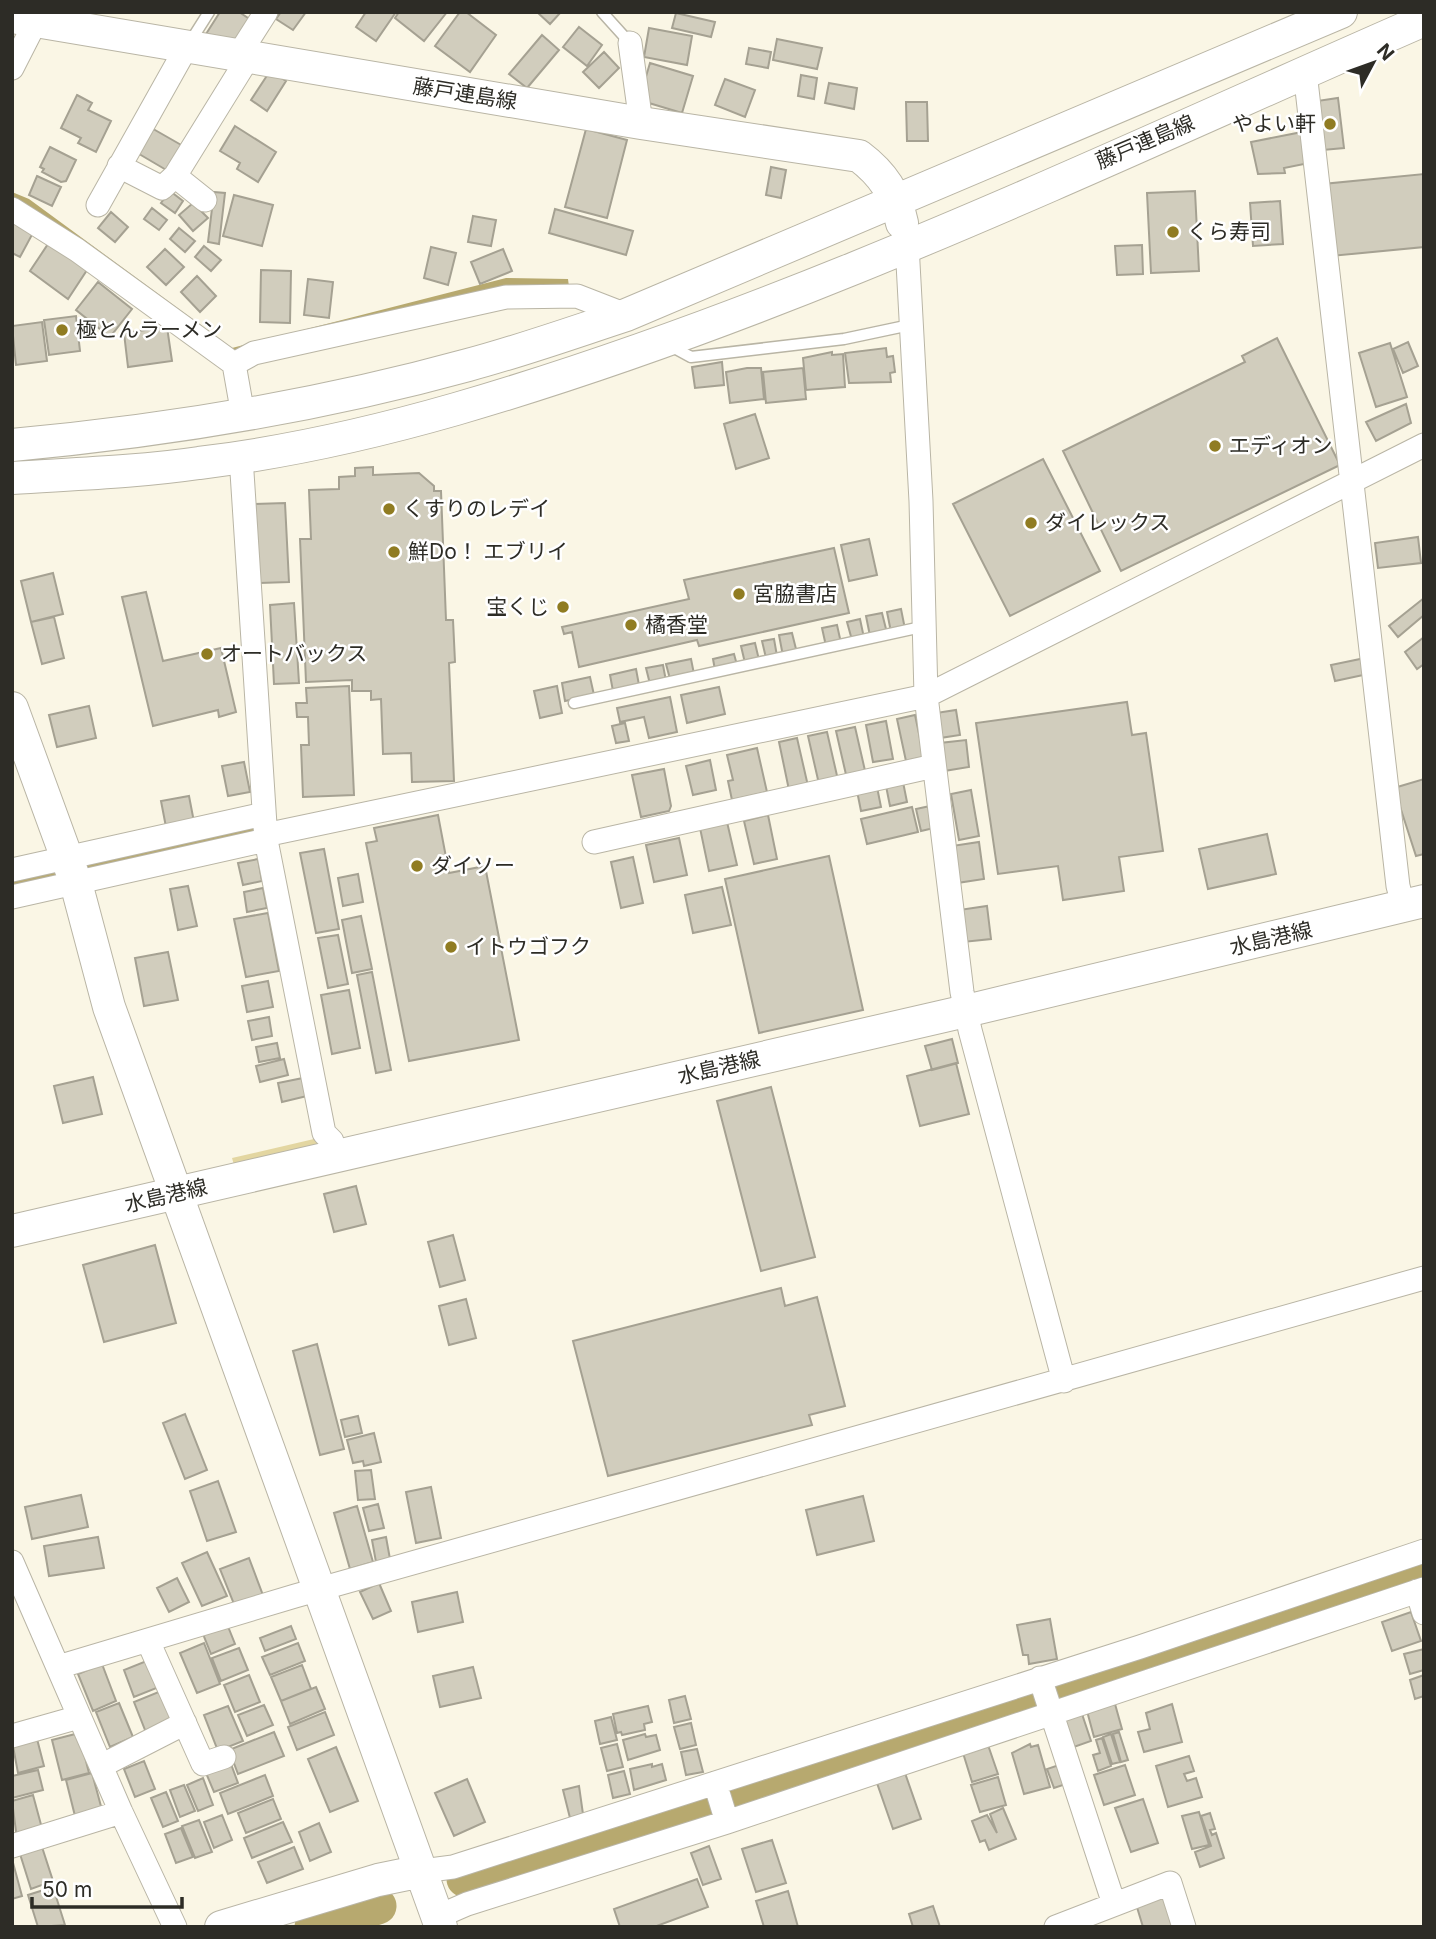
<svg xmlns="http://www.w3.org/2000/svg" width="1436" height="1939" font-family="Inter,'Noto Sans JP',sans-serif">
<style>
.green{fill:#e3d6a1}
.water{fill:#b7a96f}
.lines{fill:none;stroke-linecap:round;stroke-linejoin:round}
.stream{stroke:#b7a96f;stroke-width:6}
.river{stroke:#b7a96f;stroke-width:37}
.building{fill:#d1cdbd;stroke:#a5a192;stroke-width:2}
.lane-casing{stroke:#b9b5a5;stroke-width:13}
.street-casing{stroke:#b9b5a5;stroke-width:25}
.secondary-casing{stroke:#b9b5a5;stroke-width:34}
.lane{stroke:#fff;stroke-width:10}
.street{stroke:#fff;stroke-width:23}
.secondary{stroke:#fff;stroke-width:32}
.poi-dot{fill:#907c22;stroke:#fff;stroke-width:2.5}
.labels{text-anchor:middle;stroke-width:5;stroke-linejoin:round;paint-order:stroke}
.street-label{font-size:21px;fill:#2d2c26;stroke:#fff}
.poi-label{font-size:21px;fill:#2d2c26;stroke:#fff;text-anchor:start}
</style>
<rect width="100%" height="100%" fill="#faf6e5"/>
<path class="green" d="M314,1139L326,1143L234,1165L232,1158Z"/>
<path class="water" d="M12,192L29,199L232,348L506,278L568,279L569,287L231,357L12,204Z
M253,826L254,833L12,887V879Z"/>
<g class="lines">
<path class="stream" d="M728,1809L848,1770
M469,1890L718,1812
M356,1927L382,1919"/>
<path class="river" d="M465,1879L815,1771L1424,1567
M313,1927L378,1906"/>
</g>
<path class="building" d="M220,12H239L254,22L241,41L206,34Z
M281,12H306L293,30L276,19Z
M366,12H396L376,41L356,27Z
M399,12H447L424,41L395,18Z
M460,12H466L496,35L470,72L435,46Z
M537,12H561L550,24Z
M676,13L715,22L711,37L672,28Z
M579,27L602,45L587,66L563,47Z
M649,28L692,36L687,65L644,57Z
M542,35L559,50L527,88L509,74Z
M777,39L822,48L817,69L773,60Z
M749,48L771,52L768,68L746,64Z
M604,52L619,68L599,88L583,72Z
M650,63L693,76L682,113L639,100Z
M270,71L286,81L267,111L251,100Z
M801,75L817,78L814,99L798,96Z
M725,79L755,90L745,117L715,105Z
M829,83L857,88L854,109L825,103Z
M77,95L92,103L88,110L111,121L96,152L78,143L81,138L61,128Z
M1338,98L1344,148L1323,150L1317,101Z
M906,102H927L928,141H907Z
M148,126L183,146L168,171L134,151Z
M235,126L276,152L258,182L237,169L240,163L220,151Z
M586,129L627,140L607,218L565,207Z
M1302,132L1309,163L1284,168L1285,173L1258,174L1251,142Z
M50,147L76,160L66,181L61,182L42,172L44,169L40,167Z
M771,167L786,170L781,198L766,195Z
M1424,174V247L1331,256L1323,184Z
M37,176L61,187L52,206L29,195Z
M170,191L183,201L175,213L161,203Z
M1195,191L1199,271L1151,273L1147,193Z
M214,192L225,193L219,244L208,242Z
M234,195L273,205L262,246L223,236Z
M1280,201L1283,244L1253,246L1250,203Z
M193,203L208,218L193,231L179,215Z
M152,208L167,220L159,230L144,219Z
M555,209L633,231L626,255L549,233Z
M111,212L128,227L115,242L98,228Z
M473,216L496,220L491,246L468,242Z
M12,219L34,231L20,257L12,253Z
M179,228L195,241L185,252L170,239Z
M50,241L89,267L68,299L30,271Z
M1142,245L1143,274L1117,275L1115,246Z
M204,246L221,260L211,271L195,257Z
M431,247L456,253L448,285L424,278Z
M165,249L184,267L166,285L147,267Z
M503,249L512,271L480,284L471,262Z
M261,270L291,271L290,323L260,322Z
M197,276L216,296L200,312L181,292Z
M308,279L333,282L329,318L304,315Z
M98,282L132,309L110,337L76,310Z
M76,316L80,351L49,355L44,320Z
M42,322L47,361L16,365L12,326Z
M167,327L172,361L128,367L124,333Z
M1277,338L1340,465L1121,571L1063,451L1245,362L1242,356Z
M1408,342L1418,366L1403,373L1393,349Z
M1390,343L1407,397L1376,407L1359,353Z
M886,348L887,357L893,356L895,372L890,373L891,382L849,383L845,353Z
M832,352V355L843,354L845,387L806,390L803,358Z
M722,362L724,385L695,388L692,367Z
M747,368H761L764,399L730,403L726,372Z
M803,368L806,399L766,403L763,372Z
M1406,404L1411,423L1376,441L1366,422Z
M755,414L769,458L736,469L724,424Z
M1043,459L1100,571L1010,616L953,504Z
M373,467V475L419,473L434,486V491H441L446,620H453L455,662L449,663L454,781L412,782L411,753L383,754L381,699L371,700V691H352V680L306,682L300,539H311L309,490L339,489V477L355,476V468Z
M285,503L289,582L260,583L255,504Z
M1418,537L1421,563L1378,568L1375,543Z
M869,539L877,575L849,581L841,545Z
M834,548L849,613L699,646L697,640L579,667L572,632L564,634L562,627L689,599L684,580Z
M53,573L63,614L31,622L21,581Z
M146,592L163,661L221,648L236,712L219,717L218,710L153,726L122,597Z
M1424,598V615L1398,637L1389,626Z
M294,603L299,683L274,684L270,605Z
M901,609L905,629L891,632L887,612Z
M882,613L887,633L870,636L866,616Z
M54,617L64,658L42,664L31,622Z
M860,619L864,638L852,640L847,622Z
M837,625L841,643L826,646L822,628Z
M792,633L797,653L783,656L779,635Z
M1424,637V664L1417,669L1405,652Z
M774,639L777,656L766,658L762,641Z
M755,643L759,660L745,663L741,646Z
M734,654L737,665L715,670L713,659Z
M1365,658L1368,674L1335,681L1331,665Z
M691,659L694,674L670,679L666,664Z
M663,665L666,681L650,684L646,668Z
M636,669L639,685L613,691L610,675Z
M590,677L594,695L565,701L562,683Z
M349,686L354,795L303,797L301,745H309L308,717H297L296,703H307L306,688Z
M557,686L562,713L540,718L534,691Z
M719,687L725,714L687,723L681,695Z
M670,697L677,732L649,738L644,717L620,722L617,708Z
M1127,702L1132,735L1146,733L1163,851L1119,857L1124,891L1063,900L1058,866L998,874L976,723Z
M89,706L96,738L57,747L49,715Z
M956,710L960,735L940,738L936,713Z
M915,715L924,757L906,761L897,719Z
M886,721L893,759L873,762L866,725Z
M625,723L629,741L616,743L612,726Z
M855,727L866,775L847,779L836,731Z
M827,732L838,780L819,784L808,736Z
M797,738L808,786L789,790L779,742Z
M966,740L969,767L944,771L940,743Z
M757,748L767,792L732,800L728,781L733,780L727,755Z
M710,760L716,790L693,795L686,766Z
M244,762L250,792L228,796L222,766Z
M664,769L671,806L669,811L641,817L632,775Z
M1424,779V854L1416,856L1394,788Z
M903,782L907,802L890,806L886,786Z
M877,787L881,807L861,811L857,791Z
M971,790L979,836L959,840L951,794Z
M189,796L194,822L166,827L161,801Z
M930,806L934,828L921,831L916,809Z
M912,807L918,832L867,844L861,819Z
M438,815L449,873L485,866L519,1040L409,1061L366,843L377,841L374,828Z
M768,815L777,859L754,864L744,821Z
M727,822L737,865L709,871L700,828Z
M1267,834L1276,874L1208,889L1199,849Z
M679,838L687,875L654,882L646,845Z
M979,842L984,879L957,883L952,846Z
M324,849L339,929L316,933L300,853Z
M829,856L863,1010L759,1033L725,879Z
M633,857L643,903L621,908L611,862Z
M258,859L262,881L243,885L238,863Z
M358,874L363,902L343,906L338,878Z
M188,886L197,926L178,930L170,889Z
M722,887L731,925L693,933L685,895Z
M263,888L267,908L247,912L244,892Z
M987,906L991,939L963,942L959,910Z
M268,913L279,971L246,977L234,919Z
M361,916L372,969L352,973L342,920Z
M338,935L348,984L328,988L318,938Z
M168,952L178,1000L144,1006L135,958Z
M372,972L391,1070L376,1073L357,975Z
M268,981L273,1007L247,1012L242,986Z
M349,990L360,1048L332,1054L321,995Z
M269,1017L272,1036L252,1040L248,1021Z
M952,1039L958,1063L932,1070L925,1046Z
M277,1043L280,1058L259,1062L256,1047Z
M284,1059L288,1075L260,1082L256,1066Z
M956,1063L969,1114L920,1126L907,1076Z
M93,1077L102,1114L63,1123L54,1086Z
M303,1078L307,1096L282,1102L278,1083Z
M771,1087L815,1257L761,1271L717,1101Z
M356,1186L366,1224L334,1232L324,1194Z
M453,1235L465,1280L440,1287L428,1242Z
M155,1245L176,1323L104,1342L83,1265Z
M781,1288L785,1306L817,1297L845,1406L809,1415L812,1425L608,1476L573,1341Z
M466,1299L476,1338L449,1345L439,1306Z
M317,1344L344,1449L320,1455L293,1351Z
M185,1414L207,1470L185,1479L163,1423Z
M358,1416L362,1433L345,1437L341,1420Z
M374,1433L381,1462L364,1466L363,1461L353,1463L347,1440Z
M371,1470L375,1499L358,1500L355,1471Z
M218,1481L236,1532L207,1541L190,1491Z
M431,1487L441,1538L416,1543L406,1492Z
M81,1495L88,1527L32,1539L25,1507Z
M863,1496L874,1541L817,1555L806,1510Z
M378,1504L384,1528L369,1531L363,1508Z
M357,1506L373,1562L350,1569L334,1513Z
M98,1537L104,1568L49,1576L44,1546Z
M386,1537L390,1559L376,1562L372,1540Z
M207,1552L227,1596L202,1606L182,1563Z
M249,1558L264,1598L236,1609L220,1569Z
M177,1578L189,1602L169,1612L157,1588Z
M379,1583L391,1611L373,1619L360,1592Z
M457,1592L463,1622L418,1632L412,1602Z
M1411,1612L1421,1641L1392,1651L1382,1622Z
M1050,1619L1057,1659L1029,1664L1028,1655H1023L1017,1625Z
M227,1624L235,1644L211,1654L203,1634Z
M291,1626L296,1639L265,1651L260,1638Z
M204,1643L220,1684L197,1693L180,1653Z
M298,1643L305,1661L270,1675L262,1657Z
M239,1648L248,1670L221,1681L212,1658Z
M1424,1649V1670L1410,1674L1404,1654Z
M149,1660L159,1687L134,1697L124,1670Z
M102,1664L116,1701L93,1711L78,1674Z
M302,1665L311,1689L281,1701L271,1677Z
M473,1667L481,1698L440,1707L433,1676Z
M249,1675L260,1702L235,1712L224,1685Z
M1424,1675V1696L1415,1699L1410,1680Z
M316,1687L325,1709L290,1724L281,1701Z
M161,1691L175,1724L147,1735L134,1702Z
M685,1696L691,1719L674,1723L669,1700Z
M119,1703L133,1737L110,1747L96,1712Z
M1115,1704L1122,1729L1094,1737L1087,1711Z
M1172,1704L1182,1742L1144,1752L1138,1732L1150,1729L1146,1713Z
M264,1705L273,1725L247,1736L238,1715Z
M228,1706L243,1741L218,1751L204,1715Z
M648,1706L652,1722L644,1724L645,1730L622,1735L621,1732L617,1733L613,1714Z
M325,1712L334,1735L297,1750L288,1727Z
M1082,1714L1091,1741L1071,1748L1062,1720Z
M611,1717L617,1740L600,1744L595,1721Z
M691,1723L696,1745L680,1749L674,1727Z
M274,1732L284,1756L238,1774L229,1750Z
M1119,1732L1128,1760L1121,1762L1113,1734Z
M79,1733L89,1773L62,1780L52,1740Z
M645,1734L646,1737L656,1735L660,1750L628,1760L623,1740Z
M1111,1734L1120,1762L1112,1764L1103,1737Z
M36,1735L44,1766L18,1773L12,1741Z
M1102,1738L1111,1766L1098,1771L1093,1755L1100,1753L1096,1740Z
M617,1744L623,1767L607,1771L601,1748Z
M1030,1744L1031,1747L1038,1745L1050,1787L1024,1794L1012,1753Z
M988,1745L998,1774L972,1782L963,1753Z
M336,1747L358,1801L330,1812L308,1759Z
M697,1749L703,1772L686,1775L681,1752Z
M1189,1756L1194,1771L1184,1774L1187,1781L1196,1778L1202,1797L1168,1807L1156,1766Z
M144,1761L155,1789L135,1797L124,1769Z
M231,1764L238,1783L214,1792L206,1773Z
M652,1764V1767L662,1764L666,1780L634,1790L630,1769Z
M1062,1764L1069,1783L1054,1788L1047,1769Z
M1125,1765L1135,1795L1104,1805L1094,1775Z
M38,1770L43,1790L12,1798V1776Z
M624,1771L630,1794L613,1798L608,1775Z
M92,1773L102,1810L75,1816L66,1780Z
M905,1773L921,1819L893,1829L877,1783Z
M265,1775L273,1796L228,1814L220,1793Z
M998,1777L1006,1805L980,1812L971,1785Z
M203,1778L213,1805L198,1811L187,1785Z
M467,1779L485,1822L454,1836L435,1793Z
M184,1785L195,1811L180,1817L170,1790Z
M579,1786L583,1814L570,1818L563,1790Z
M166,1792L178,1821L163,1827L151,1798Z
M33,1795L43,1832L17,1839L12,1801Z
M273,1799L281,1819L246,1833L238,1813Z
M1143,1799L1158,1843L1131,1852L1115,1808Z
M1003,1808L1016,1839L989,1850L985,1840L980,1842L972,1821L987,1815L997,1833L990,1814Z
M1199,1812L1209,1845L1192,1849L1182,1816Z
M1210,1813L1215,1829L1210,1830L1212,1835L1216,1833L1224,1858L1200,1867L1195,1852L1211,1846L1201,1816Z
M222,1815L232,1840L214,1848L204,1822Z
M199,1820L212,1852L195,1858L182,1826Z
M283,1822L292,1842L252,1858L244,1838Z
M319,1823L331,1852L310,1861L299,1832Z
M181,1828L193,1857L176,1863L165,1834Z
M772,1840L786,1883L756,1892L742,1849Z
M709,1846L721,1879L703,1885L691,1853Z
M42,1847L53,1881L31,1889L20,1854Z
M294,1847L303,1869L267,1883L258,1862Z
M12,1859L22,1896L12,1899Z
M697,1879L708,1907L654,1927H620L614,1909Z
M53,1887L65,1925L38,1927L28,1895Z
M788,1891L798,1927H764L756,1901Z
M1165,1895L1175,1927H1143L1136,1904Z
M933,1906L940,1927H913L909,1914Z"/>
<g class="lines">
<g class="lane-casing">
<path id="lane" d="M602,12L630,43
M190,42L209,12
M669,345L691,357L844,339L910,325
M574,703L926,626"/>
</g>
<g class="street-casing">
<path id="street" d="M630,43L641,123
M238,56L266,12
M12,68L36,21
M1305,72L1398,886L1404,908
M119,166L162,188L175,176L205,200
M175,176L248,58
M98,205L186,48
M12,209L77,250L234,364L243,415
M907,245L921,501L926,696L962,992L970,1030L1064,1381
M234,364L254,353L506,297L577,296L626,315
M241,457L266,840L324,1133L332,1141L335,1155
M265,835L926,696L1424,445
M594,842L934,766
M12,870L264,814
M12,897L266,840
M12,1562L121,1812L175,1927
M1417,1591L1424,1613
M148,1641L203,1764L224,1757
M58,1667L295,1596L1424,1278
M1040,1678L1114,1904
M12,1736L79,1717
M101,1766L185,1723
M715,1783L727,1822
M12,1846L121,1812
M422,1871L453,1867L1140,1647L1424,1551
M437,1917L467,1904L727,1822L1424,1589
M1056,1927L1170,1883L1184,1927"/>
</g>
<g class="secondary-casing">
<path id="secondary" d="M12,17L641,123L859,156C883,174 896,194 902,223
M12,445C166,431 319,406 468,365C521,351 574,332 626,315L1341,12
M12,478C74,474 138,472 199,463C282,453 376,432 456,409C790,312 1106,159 1424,20
M12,708L76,883L109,1007L441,1927
M12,1231L966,1011L1424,901
M221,1927L378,1880L422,1871"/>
</g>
<use href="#lane" class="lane"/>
<use href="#street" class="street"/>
<use href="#secondary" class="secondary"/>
</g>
<g class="poi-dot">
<circle cx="1330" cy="124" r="7"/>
<circle cx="1173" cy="232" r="7"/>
<circle cx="62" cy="330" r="7"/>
<circle cx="1215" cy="446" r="7"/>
<circle cx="389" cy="509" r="7"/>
<circle cx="1031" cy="523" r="7"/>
<circle cx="394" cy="552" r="7"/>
<circle cx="739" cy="594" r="7"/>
<circle cx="563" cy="607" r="7"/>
<circle cx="631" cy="625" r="7"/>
<circle cx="207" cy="654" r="7"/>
<circle cx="417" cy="866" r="7"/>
<circle cx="451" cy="947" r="7"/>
</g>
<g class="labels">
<g class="street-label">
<text transform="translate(465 94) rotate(9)" y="7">藤戸連島線</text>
<text transform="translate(1145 142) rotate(-23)" y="7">藤戸連島線</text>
<text transform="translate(1271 939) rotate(-13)" y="7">水島港線</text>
<text transform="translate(719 1068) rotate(-13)" y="7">水島港線</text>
<text transform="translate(166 1196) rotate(-13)" y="7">水島港線</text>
</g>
<g class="poi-label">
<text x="1316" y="131" text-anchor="end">やよい軒</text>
<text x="1187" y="239">くら寿司</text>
<text x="76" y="337">極とんラーメン</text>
<text x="1229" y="453">エディオン</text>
<text x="403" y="516">くすりのレデイ</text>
<text x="1045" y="530">ダイレックス</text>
<text x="408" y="559">鮮Do！ エブリイ</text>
<text x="753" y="601">宮脇書店</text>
<text x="549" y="614" text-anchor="end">宝くじ</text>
<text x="645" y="632">橘香堂</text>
<text x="221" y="661">オートバックス</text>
<text x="431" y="873">ダイソー</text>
<text x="465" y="954">イトウゴフク</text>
</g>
</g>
<rect width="1436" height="1939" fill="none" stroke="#2d2c26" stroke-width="28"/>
<g transform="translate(1373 63) rotate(49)" stroke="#ffffff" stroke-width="5" paint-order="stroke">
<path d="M0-5L12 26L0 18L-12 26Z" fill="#2d2c26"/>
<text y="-10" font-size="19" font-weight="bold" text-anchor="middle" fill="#2d2c26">N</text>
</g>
<path d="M32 1897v10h150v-10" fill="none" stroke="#2d2c26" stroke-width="3.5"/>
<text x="42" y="1897" font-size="21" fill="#2d2c26" stroke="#ffffff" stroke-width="5" paint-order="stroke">50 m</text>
</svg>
